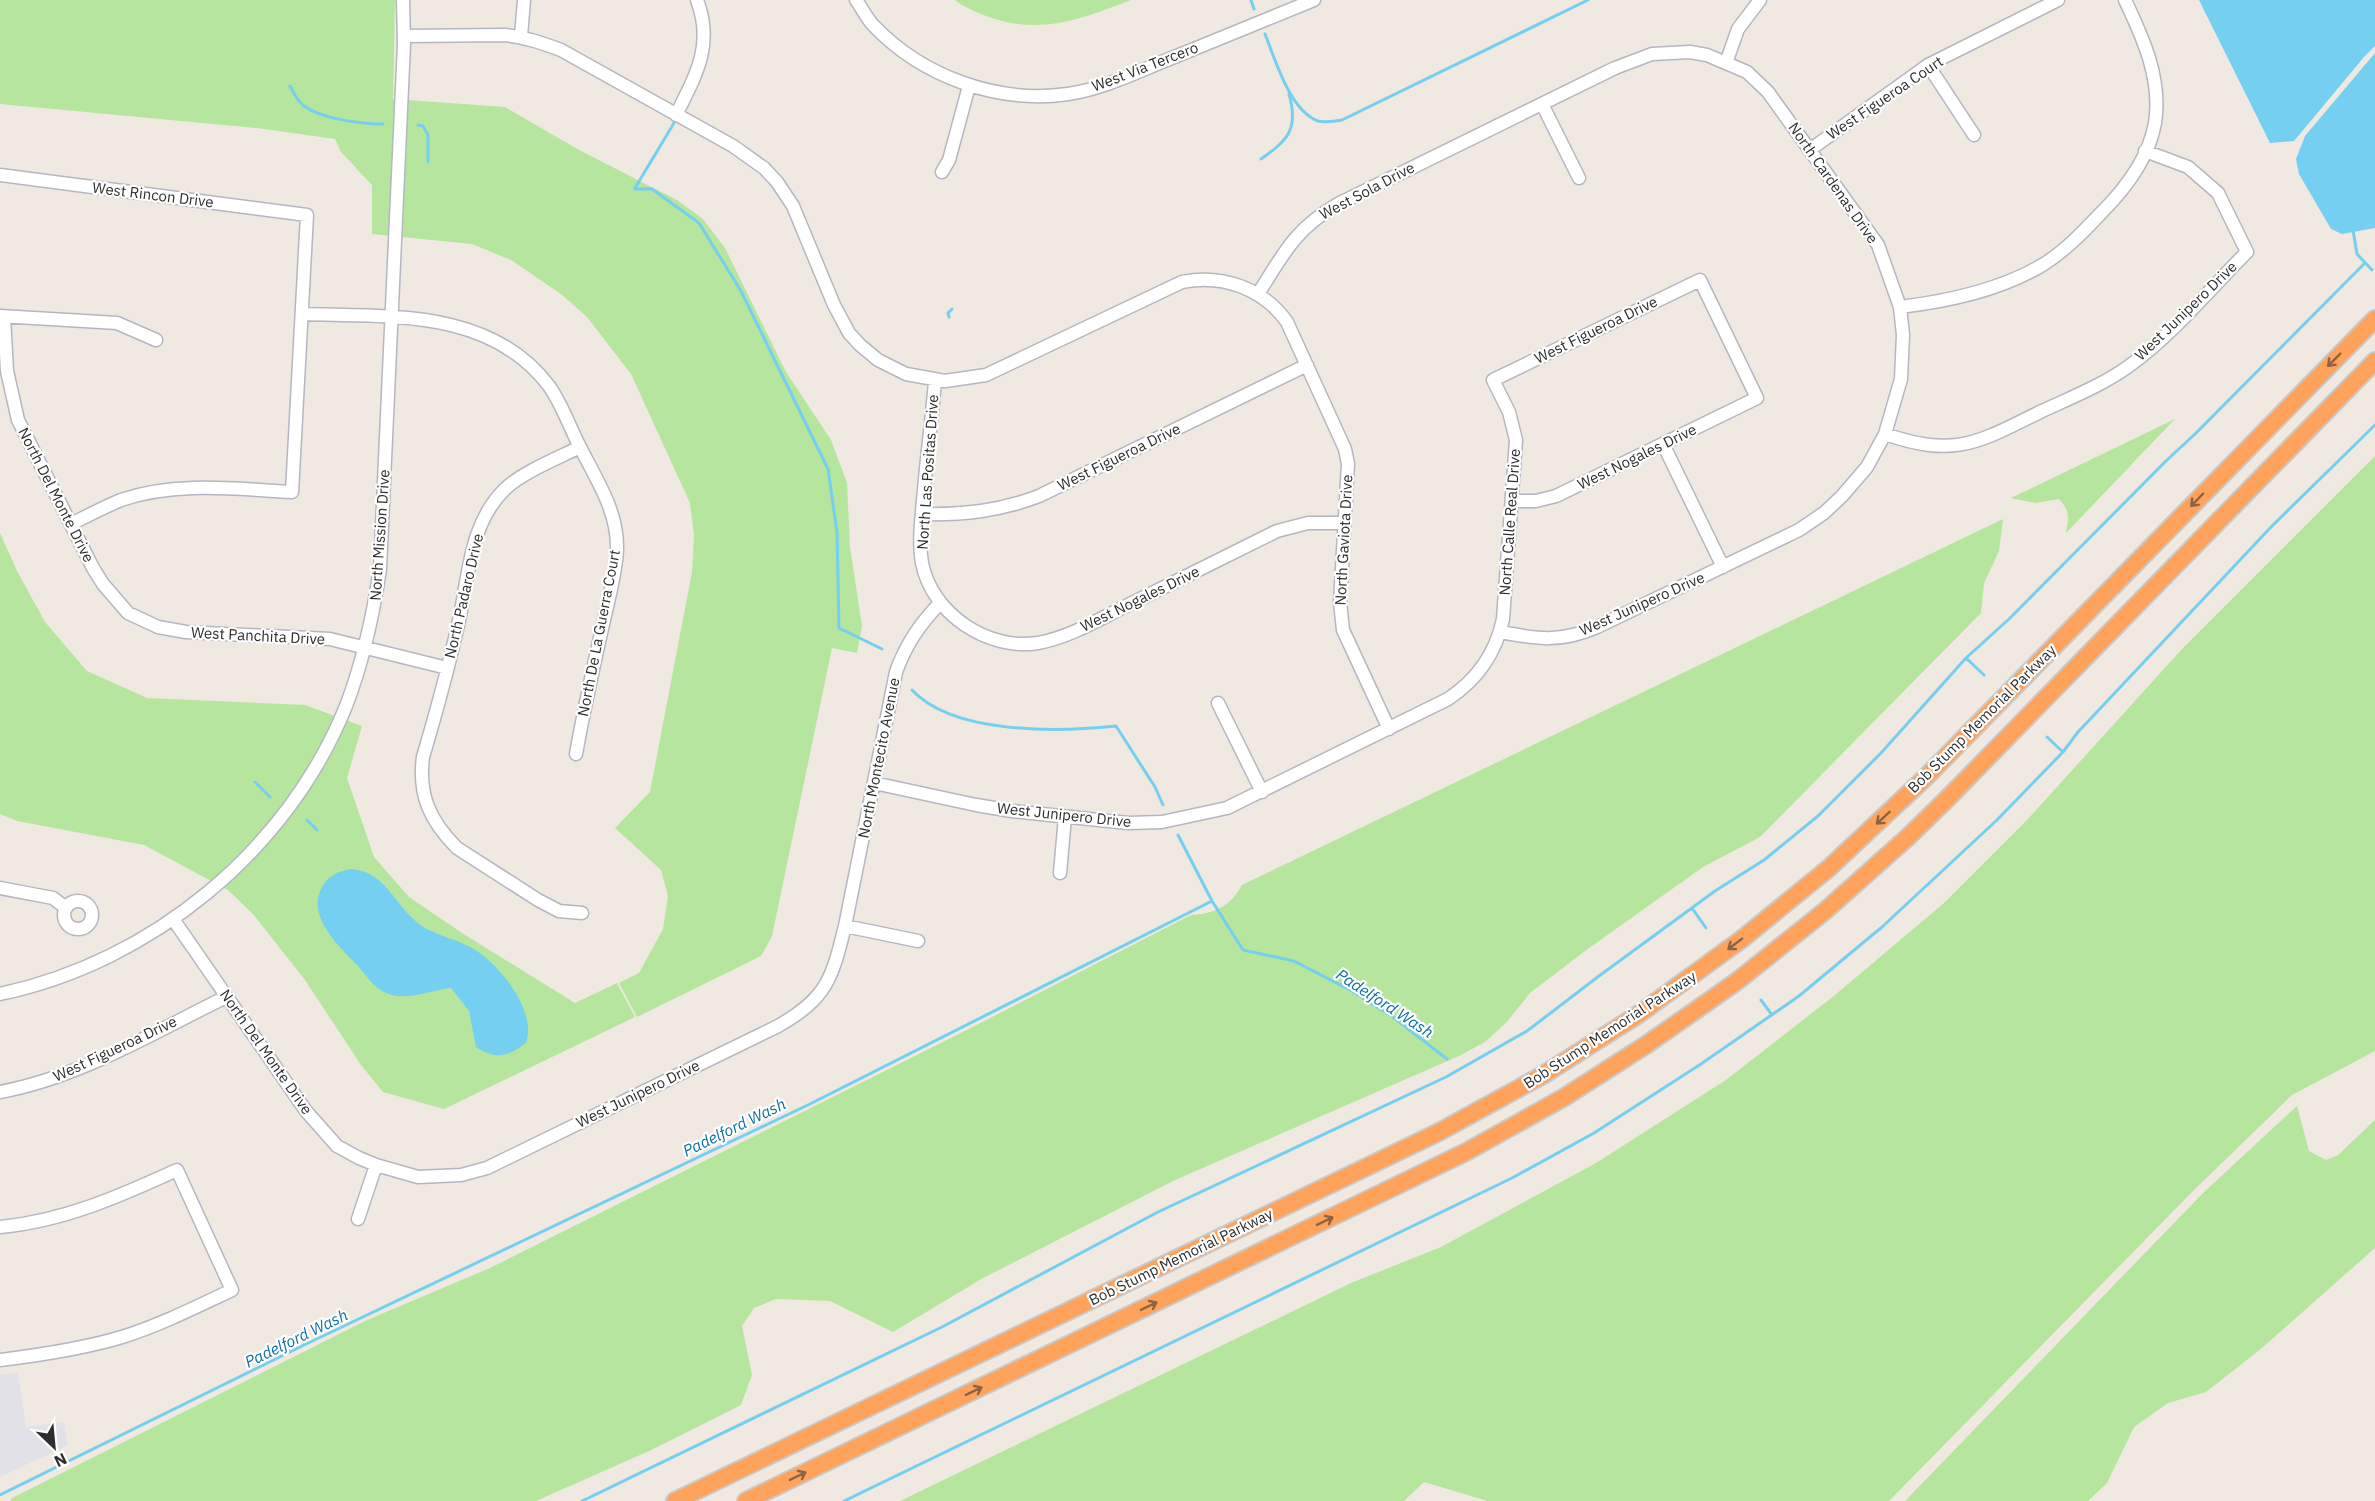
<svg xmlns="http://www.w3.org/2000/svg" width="2375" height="1501" font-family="'IBM Plex Sans',sans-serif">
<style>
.industrial{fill:#e3e1e8}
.green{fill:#b6e59e}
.water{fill:#75cff0}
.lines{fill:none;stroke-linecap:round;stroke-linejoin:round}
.stream{stroke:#75cff0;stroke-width:3}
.minor-casing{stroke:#b4b7c1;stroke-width:15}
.highway-casing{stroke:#c9c9c9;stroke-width:20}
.minor{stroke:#fff;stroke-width:12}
.highway{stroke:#ffa35c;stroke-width:16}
.oneway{stroke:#8c6343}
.labels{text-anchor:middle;stroke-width:4.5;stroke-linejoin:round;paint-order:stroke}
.street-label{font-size:15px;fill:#2e2e2e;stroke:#fff}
.water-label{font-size:16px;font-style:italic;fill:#0d6fa3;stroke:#fff}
</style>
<rect width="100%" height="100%" fill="#efe9e1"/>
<path class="industrial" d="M18,1372L26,1427L64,1422L68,1445L0,1477V1375Z"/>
<path class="green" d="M0,0H395L393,99L505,107L579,150L677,200L703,219L725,248L786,372L831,440L847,483L850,547L862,626L857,653L832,648L772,936L761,956L637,1017L619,983L639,973L663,929L668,896L661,870L615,828L650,792L692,572L694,535L690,503L631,374L587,317L561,294L511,260L472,244L372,234V185L341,152L335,139L257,128L0,104Z
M955,0H1131C1084,18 1043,35 992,18C978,13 967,9 955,0Z
M2175,419L2066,533C2069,518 2070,511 2059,499L2035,503L2011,498Z
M2375,456V1051L2292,1095L2194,1190L1889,1501H1488L1424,1482L1404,1501H900L1351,1283L1441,1247L1596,1163L1726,1080L1835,995L1944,903L2027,820L2182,649Z
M2003,519L1999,551L1984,583L1981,613L1760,837L1703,867L1585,951L1530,993L1506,1023L1485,1042L1459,1056L1175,1180L983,1278L893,1332L830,1301L776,1299L754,1308L742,1326L752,1375L741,1405L649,1451L536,1501H11L10,1499L365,1321L490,1268L961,1033L1191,915C1214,914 1231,906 1242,885Z
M0,533L17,571L45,622L87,671L147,698L305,705L362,726L347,778L374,857L409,897L462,933L575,1003L617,983L635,1017L444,1109L383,1092L361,1065L305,980L253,914L228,890L144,845L17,821L0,814Z
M2297,1106L2309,1151L2326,1160L2338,1155L2375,1120V1248L2262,1348L2206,1392L2168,1403L2134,1427L2107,1483L2088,1501H1905L2203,1193Z"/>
<path class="water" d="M2199,0H2375V46L2364,57L2294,141L2270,143Z
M2375,53V228L2342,234L2331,229L2299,174L2296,159L2305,136Z
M350,869C386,871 393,904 419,924C437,937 459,939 477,951C502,968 537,1012 526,1043C507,1057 497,1060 476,1047L469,1011L451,988C429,990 406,1003 384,992C373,987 366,975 358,966C340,947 307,918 321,889C327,876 337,872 350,869Z"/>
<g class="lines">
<path class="stream" d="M1251,0L1254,9
M1265,34C1275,59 1290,111 1318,121C1325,123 1335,121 1342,120L1588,0
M290,86C294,93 298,102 304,106C322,119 361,124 383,124
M418,125L423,126L428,135V162
M1261,159C1288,140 1299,129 1289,94
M635,188L674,123
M635,189H652L699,223L741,291L828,469L837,532L839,628L882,649
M2353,230L2357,254L2372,270
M949,317L948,313L952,309
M1966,658L1984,675
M912,690C954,735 1059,732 1116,726L1155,787L1163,805
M2047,737L2063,752
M255,782L270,797
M307,820L317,830
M1178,835L1212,901L1243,950L1294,961L1352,991L1393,1017L1447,1059
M1692,908L1706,928
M1761,1000L1772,1015
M0,1495L302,1346L810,1104L1212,901
M582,1501L942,1327L1158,1212L1446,1077L1527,1031L1599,976L1715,891L1764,860L1818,816L1881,753L1966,658L2009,619L2166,461L2196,433L2365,263
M844,1501L1512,1178L1594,1133L1701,1064L1799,996L1882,927L1997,820L2063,752L2078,732L2272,526L2375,425"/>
<g class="minor-casing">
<path id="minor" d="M856,0C862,8 867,19 874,26C923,77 998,104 1068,94C1102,89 1135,73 1167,60C1216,40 1265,20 1314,0
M405,36L505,35C525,37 542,43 561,50L733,146L764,168L777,182L793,206L834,305L849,333L860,345L878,360L906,374L945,381L986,375L1182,282C1222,274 1263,288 1287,322L1345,449L1348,464L1340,602L1343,630L1389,729
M521,36L524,0
M1726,63L1738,29L1760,0
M1928,65L1974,135
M1542,104L1579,178
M676,115C696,75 714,45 697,0
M1811,149L1928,65L2058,0
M942,172L949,160L969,86
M0,175L307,215L292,492C236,489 176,481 121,500C104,507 87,516 71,524
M1258,294C1284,253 1295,229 1338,204L1615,68L1652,54L1690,52L1707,55L1747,72L1768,92L1878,245L1900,307L1903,335L1901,379L1885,434L1867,467L1842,496L1824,513L1799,530L1597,627C1560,643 1538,639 1500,632
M1900,307C1950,301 2001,290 2044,264C2066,250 2084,231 2102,212C2126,188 2149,157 2155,123C2162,79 2143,38 2125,0
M302,314C389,317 490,308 549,386C562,404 570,428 580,447C596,479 618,511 617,549C616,573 609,597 604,620C594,664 584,709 576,754
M0,316L117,323L156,340
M4,317L7,371L18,420L93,568L103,584L128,613L158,627L186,632L330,639L447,668
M935,381C932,418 927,454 924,490C922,513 918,540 922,563C932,614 988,651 1038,643C1071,637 1101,618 1130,604C1179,580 1228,555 1277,531L1308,523H1344
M1885,434C1955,458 1977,443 2040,412C2070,398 2103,385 2129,366C2172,335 2210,289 2247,252L2218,193L2188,167L2145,151
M1663,444L1723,567
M580,447C558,458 521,473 505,489C468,525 469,579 458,625C448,669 436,713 423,757C418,795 430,821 457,848L538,900L559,911L582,913
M922,514C963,515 1000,511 1039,496L1307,365
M1218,703L1262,792
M874,783L976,805L1012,811L1128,823L1162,822L1227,808L1448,699C1478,679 1496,653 1503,619L1516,440L1509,412L1493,380L1700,280L1757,398L1556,496L1536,501H1512
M1060,873L1065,817
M0,888L53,898L66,908
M64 915a14 14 0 1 1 28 0a14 14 0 1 1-28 0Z
M173,919L306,1111L337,1146L359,1158L376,1165L418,1177L461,1175L487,1168L778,1026C827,998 832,979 845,926L896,672C906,644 920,624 940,603
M845,926L918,941
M0,994C152,962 288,850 346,706C363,662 373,616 380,569L404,44L403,0
M0,1092C81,1077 154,1032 226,997
M358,1219L376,1165
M0,1227C64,1221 120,1196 177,1170L232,1290C196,1307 160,1325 122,1337C82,1349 41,1355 0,1360"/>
</g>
<g class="highway-casing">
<path id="highway" d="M675,1501L1439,1132L1543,1075L1639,1014L1742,939L1829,868L1927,776L2375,319
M746,1501L1466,1152L1563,1098L1646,1045L1736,982L1825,911L1908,837L1947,799L2375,361"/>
</g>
<use href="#minor" class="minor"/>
<use href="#highway" class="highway"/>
</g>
<defs><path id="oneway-shaft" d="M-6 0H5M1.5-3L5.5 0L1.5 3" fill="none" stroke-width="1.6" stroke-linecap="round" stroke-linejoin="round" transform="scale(1.5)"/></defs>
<g class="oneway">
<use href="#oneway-shaft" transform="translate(2334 360) rotate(135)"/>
<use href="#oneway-shaft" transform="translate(2197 500) rotate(134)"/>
<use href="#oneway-shaft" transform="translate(1883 818) rotate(137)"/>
<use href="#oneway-shaft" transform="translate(1735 944) rotate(143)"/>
<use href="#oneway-shaft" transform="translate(1325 1221) rotate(-26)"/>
<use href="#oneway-shaft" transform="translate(1149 1306) rotate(-26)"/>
<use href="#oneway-shaft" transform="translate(974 1391) rotate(-26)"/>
<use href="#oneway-shaft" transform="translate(798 1476) rotate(-26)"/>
</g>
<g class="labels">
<g class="street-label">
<text transform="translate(1145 67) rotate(-21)" y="5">West Via Tercero</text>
<text transform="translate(1885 98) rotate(-34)" y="5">West Figueroa Court</text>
<text transform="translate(1833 183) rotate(55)" y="5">North Cardenas Drive</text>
<text transform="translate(1367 191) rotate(-28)" y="5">West Sola Drive</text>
<text transform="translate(153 195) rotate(7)" y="5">West Rincon Drive</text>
<text transform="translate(2186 311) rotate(-44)" y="5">West Junipero Drive</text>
<text transform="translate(1596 330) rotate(-26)" y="5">West Figueroa Drive</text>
<text transform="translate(1119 457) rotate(-26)" y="5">West Figueroa Drive</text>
<text transform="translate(1637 457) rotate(-26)" y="5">West Nogales Drive</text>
<text transform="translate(928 472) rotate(-86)" y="5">North Las Positas Drive</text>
<text transform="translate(56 495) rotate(63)" y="5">North Del Monte Drive</text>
<text transform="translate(1510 522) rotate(-86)" y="5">North Calle Real Drive</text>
<text transform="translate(380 535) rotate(-86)" y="5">North Mission Drive</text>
<text transform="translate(1344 540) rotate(-87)" y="5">North Gaviota Drive</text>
<text transform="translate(464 596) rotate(-77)" y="5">North Padaro Drive</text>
<text transform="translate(1140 599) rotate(-26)" y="5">West Nogales Drive</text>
<text transform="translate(1642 604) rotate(-24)" y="5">West Junipero Drive</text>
<text transform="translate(599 633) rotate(-79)" y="5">North De La Guerra Court</text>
<text transform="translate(258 636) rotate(3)" y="5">West Panchita Drive</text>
<text transform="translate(1982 719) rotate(-45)" y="5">Bob Stump Memorial Parkway</text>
<text transform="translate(879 758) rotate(-79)" y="5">North Montecito Avenue</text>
<text transform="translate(1064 815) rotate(6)" y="5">West Junipero Drive</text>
<text transform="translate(1610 1030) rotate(-33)" y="5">Bob Stump Memorial Parkway</text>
<text transform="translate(115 1049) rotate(-25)" y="5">West Figueroa Drive</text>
<text transform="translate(266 1052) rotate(55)" y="5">North Del Monte Drive</text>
<text transform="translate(638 1094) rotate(-26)" y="5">West Junipero Drive</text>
<text transform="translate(1181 1257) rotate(-26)" y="5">Bob Stump Memorial Parkway</text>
</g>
<g class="water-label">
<text transform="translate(1385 1003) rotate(33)" y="6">Padelford Wash</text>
<text transform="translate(734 1127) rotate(-26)" y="6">Padelford Wash</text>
<text transform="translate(296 1338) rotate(-26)" y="6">Padelford Wash</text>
</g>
</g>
<g transform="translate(54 1447) rotate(154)" stroke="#ffffff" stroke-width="4.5" paint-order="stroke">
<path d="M0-4.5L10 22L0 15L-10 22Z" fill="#2e2e2e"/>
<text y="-9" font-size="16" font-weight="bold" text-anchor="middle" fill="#2e2e2e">N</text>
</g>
</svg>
